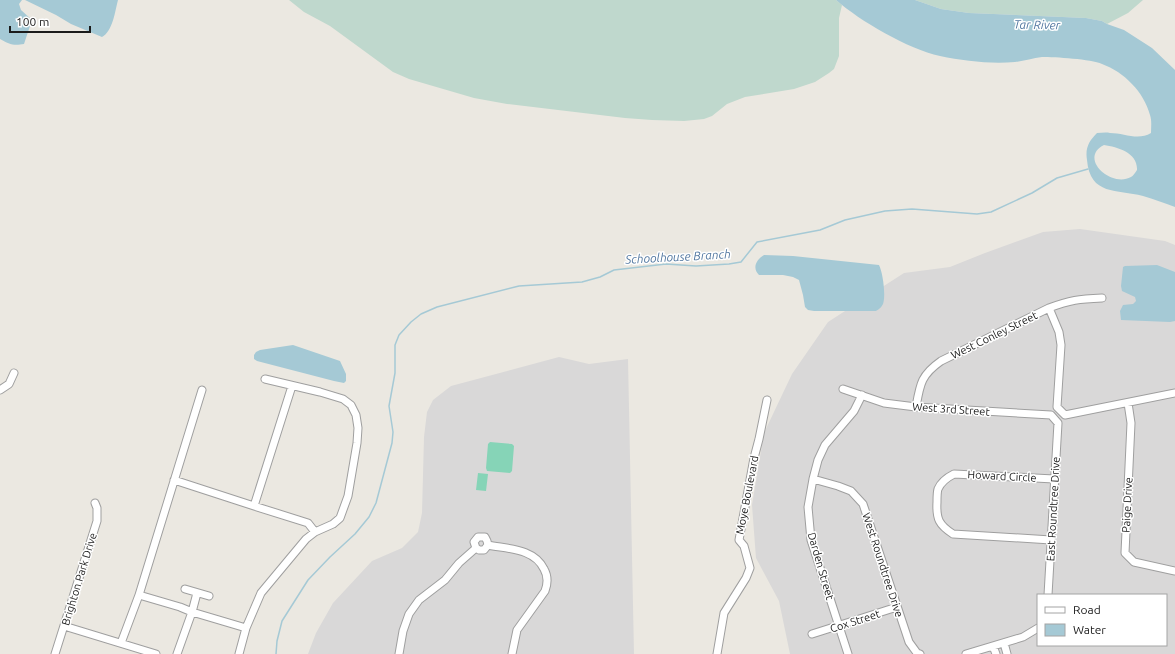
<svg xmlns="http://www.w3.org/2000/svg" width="1175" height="654" font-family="Ubuntu,sans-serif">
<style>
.residential{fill:#d9d8d8;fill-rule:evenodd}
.wetland{fill:#bfd8cd}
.pitch{fill:#86d4b7}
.water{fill:#a5c9d5;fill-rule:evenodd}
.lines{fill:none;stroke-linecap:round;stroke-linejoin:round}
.stream{stroke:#a5c9d5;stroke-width:1.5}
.minor-casing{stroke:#9f9f9f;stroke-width:9}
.minor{stroke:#fff;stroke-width:7}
.labels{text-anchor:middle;stroke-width:3;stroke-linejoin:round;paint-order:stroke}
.street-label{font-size:11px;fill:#1b1b1b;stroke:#fff}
.water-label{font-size:12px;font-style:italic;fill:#5277a0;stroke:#fff}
</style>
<rect width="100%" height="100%" fill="#ebe8e1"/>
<path class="residential" d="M1080,229L1165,241L1175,245V654H790L779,601L756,558L752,505L764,433L792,374L828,322L904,273L950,267L985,253L1043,232ZM1038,595H1166V645H1038Z
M559,357L589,364L628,359L634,654H308L316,633L333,603L372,561L402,548L418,532L422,513L424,437L427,412L433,400L451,386Z"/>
<path class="wetland" d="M289,0H836L842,5L839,18V56L834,69L829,73L815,82L794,89L745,97L727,104L712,116L704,119L684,121L652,120L625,118L507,104L474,98L409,79L393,72L330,26L304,12Z
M915,0H1143L1128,13L1107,24L1102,21L1086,18L969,13L941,9Z"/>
<path class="pitch" d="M490,442L512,444L514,446L512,471L510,473L487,471L486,468L488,444Z
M478,473L488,474L486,491L476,490Z"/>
<path class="water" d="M0,0H22L19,4L21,10L32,20L24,44C13,46 9,44 0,39Z
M25,0H118C115,11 113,31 102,37L71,24L56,15Z
M836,0H915L941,9L969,13L1086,18L1102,21L1107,24L1124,30L1152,48L1175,70V207C1164,203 1154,199 1143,196C1117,189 1090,196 1087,160C1085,148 1089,141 1097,133C1101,133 1106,132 1110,133C1124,133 1138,141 1151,133C1151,127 1152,121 1150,115C1144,92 1124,72 1102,64C1091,59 1055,57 1042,57C1033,58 1024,61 1015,62C990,64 964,61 940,56C908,49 860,21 836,0ZM1104,145C1118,147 1138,153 1137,170C1135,173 1133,176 1131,177C1111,188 1078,158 1104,145Z
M764,255L793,256L879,265C883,273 886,296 883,304C881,308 879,309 876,311H814L808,310L805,307L803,295L799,280L793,277L783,275H759C752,268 756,260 764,255Z
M1157,265L1175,272V321L1170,322L1121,320L1120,311L1123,305L1133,304L1136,301L1135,297L1122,291L1121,286L1123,267L1125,266Z
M293,345L340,361L346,374V381L344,383L334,381L257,361L254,359V355L256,352L260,350Z"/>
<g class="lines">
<path class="stream" d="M276,654L277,641L282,621L308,580L330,557L355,534L369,517L376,503L392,443L393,432L389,406L395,373V345L399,335L411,322L421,314L437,307L519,286L582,282L600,277L614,270L666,264L696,266L729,264L741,262L757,242L820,230L845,220L885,211L912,209L977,214L991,212L1032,193L1057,178L1088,169"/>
<g class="minor-casing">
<path id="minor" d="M1049,308L1059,332L1061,345L1057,407L1065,415L1175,393
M292,386L254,506L308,523L315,532
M843,389L884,403L916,407L1051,415L1058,423L1048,595
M0,390L9,384L14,373
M1128,403L1131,423L1125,553L1134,562L1175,571
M916,407C920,384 921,375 941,361L1049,308C1070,300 1079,299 1102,298
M813,479L838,486L851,491L863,504L909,642L917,653L920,654
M174,480L254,506
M1051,540L953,534C939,525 936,519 937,502C937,498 937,492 938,489C941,482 948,477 954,474L1054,479
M488,545C507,549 534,548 544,569C548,576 548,583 545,591L517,630L512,654
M476,548L474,542L478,537H485L487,541L488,545
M476,548L479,550H484L488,545
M185,589L209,596
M139,595L202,390
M64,626L156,654
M246,628L261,593L306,539L315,532L333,524L340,518L348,496L357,443L358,428L356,415L351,405L343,399L320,392L265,379
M812,634L897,607
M121,643L139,595L180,607L192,612L197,593
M1004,643L1007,654
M993,646L996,654
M55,654L97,521V508L95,503
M177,654L192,612L246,628L239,654
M399,654L403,631L409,614L419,600L445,580L459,563L476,548
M717,654L724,613L746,578L750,568L744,546L739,540L754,458L759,439L767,400
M848,654L811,540L808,507L813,479L818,460L825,445L854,411L862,395
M966,654L1023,637L1038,628"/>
</g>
<use href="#minor" class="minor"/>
</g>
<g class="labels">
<g class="street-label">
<text transform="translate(994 335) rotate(-26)" y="4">West Conley Street</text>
<text transform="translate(951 409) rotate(4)" y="4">West 3rd Street</text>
<text transform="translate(1002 476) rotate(3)" y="4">Howard Circle</text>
<text transform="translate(747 495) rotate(-79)" y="4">Moye Boulevard</text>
<text transform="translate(1127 505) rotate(-87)" y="4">Paige Drive</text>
<text transform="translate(1053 509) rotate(-87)" y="4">East Roundtree Drive</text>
<text transform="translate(883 565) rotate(72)" y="4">West Roundtree Drive</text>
<text transform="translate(821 566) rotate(74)" y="4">Darden Street</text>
<text transform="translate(79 579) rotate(-73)" y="4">Brighton Park Drive</text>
<text transform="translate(855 621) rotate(-18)" y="4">Cox Street</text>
</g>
<g class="water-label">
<text transform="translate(1037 25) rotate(1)" y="4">Tar River</text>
<text transform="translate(678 257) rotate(-3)" y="4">Schoolhouse Branch</text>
</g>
</g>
<rect x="1037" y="594" width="130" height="52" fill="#ffffff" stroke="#a4a4a4"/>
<rect x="1045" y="607" width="20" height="6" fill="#ffffff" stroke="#a4a4a4"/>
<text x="1073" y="614" font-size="12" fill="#1b1b1b">Road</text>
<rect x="1045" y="624" width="20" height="12" fill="#a5c9d5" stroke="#a4a4a4"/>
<text x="1073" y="634" font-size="12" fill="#1b1b1b">Water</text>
<path d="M10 26v6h80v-6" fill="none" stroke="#1b1b1b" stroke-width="2"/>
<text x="16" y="26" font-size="12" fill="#1b1b1b" stroke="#ffffff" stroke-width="3" paint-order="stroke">100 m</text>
</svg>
